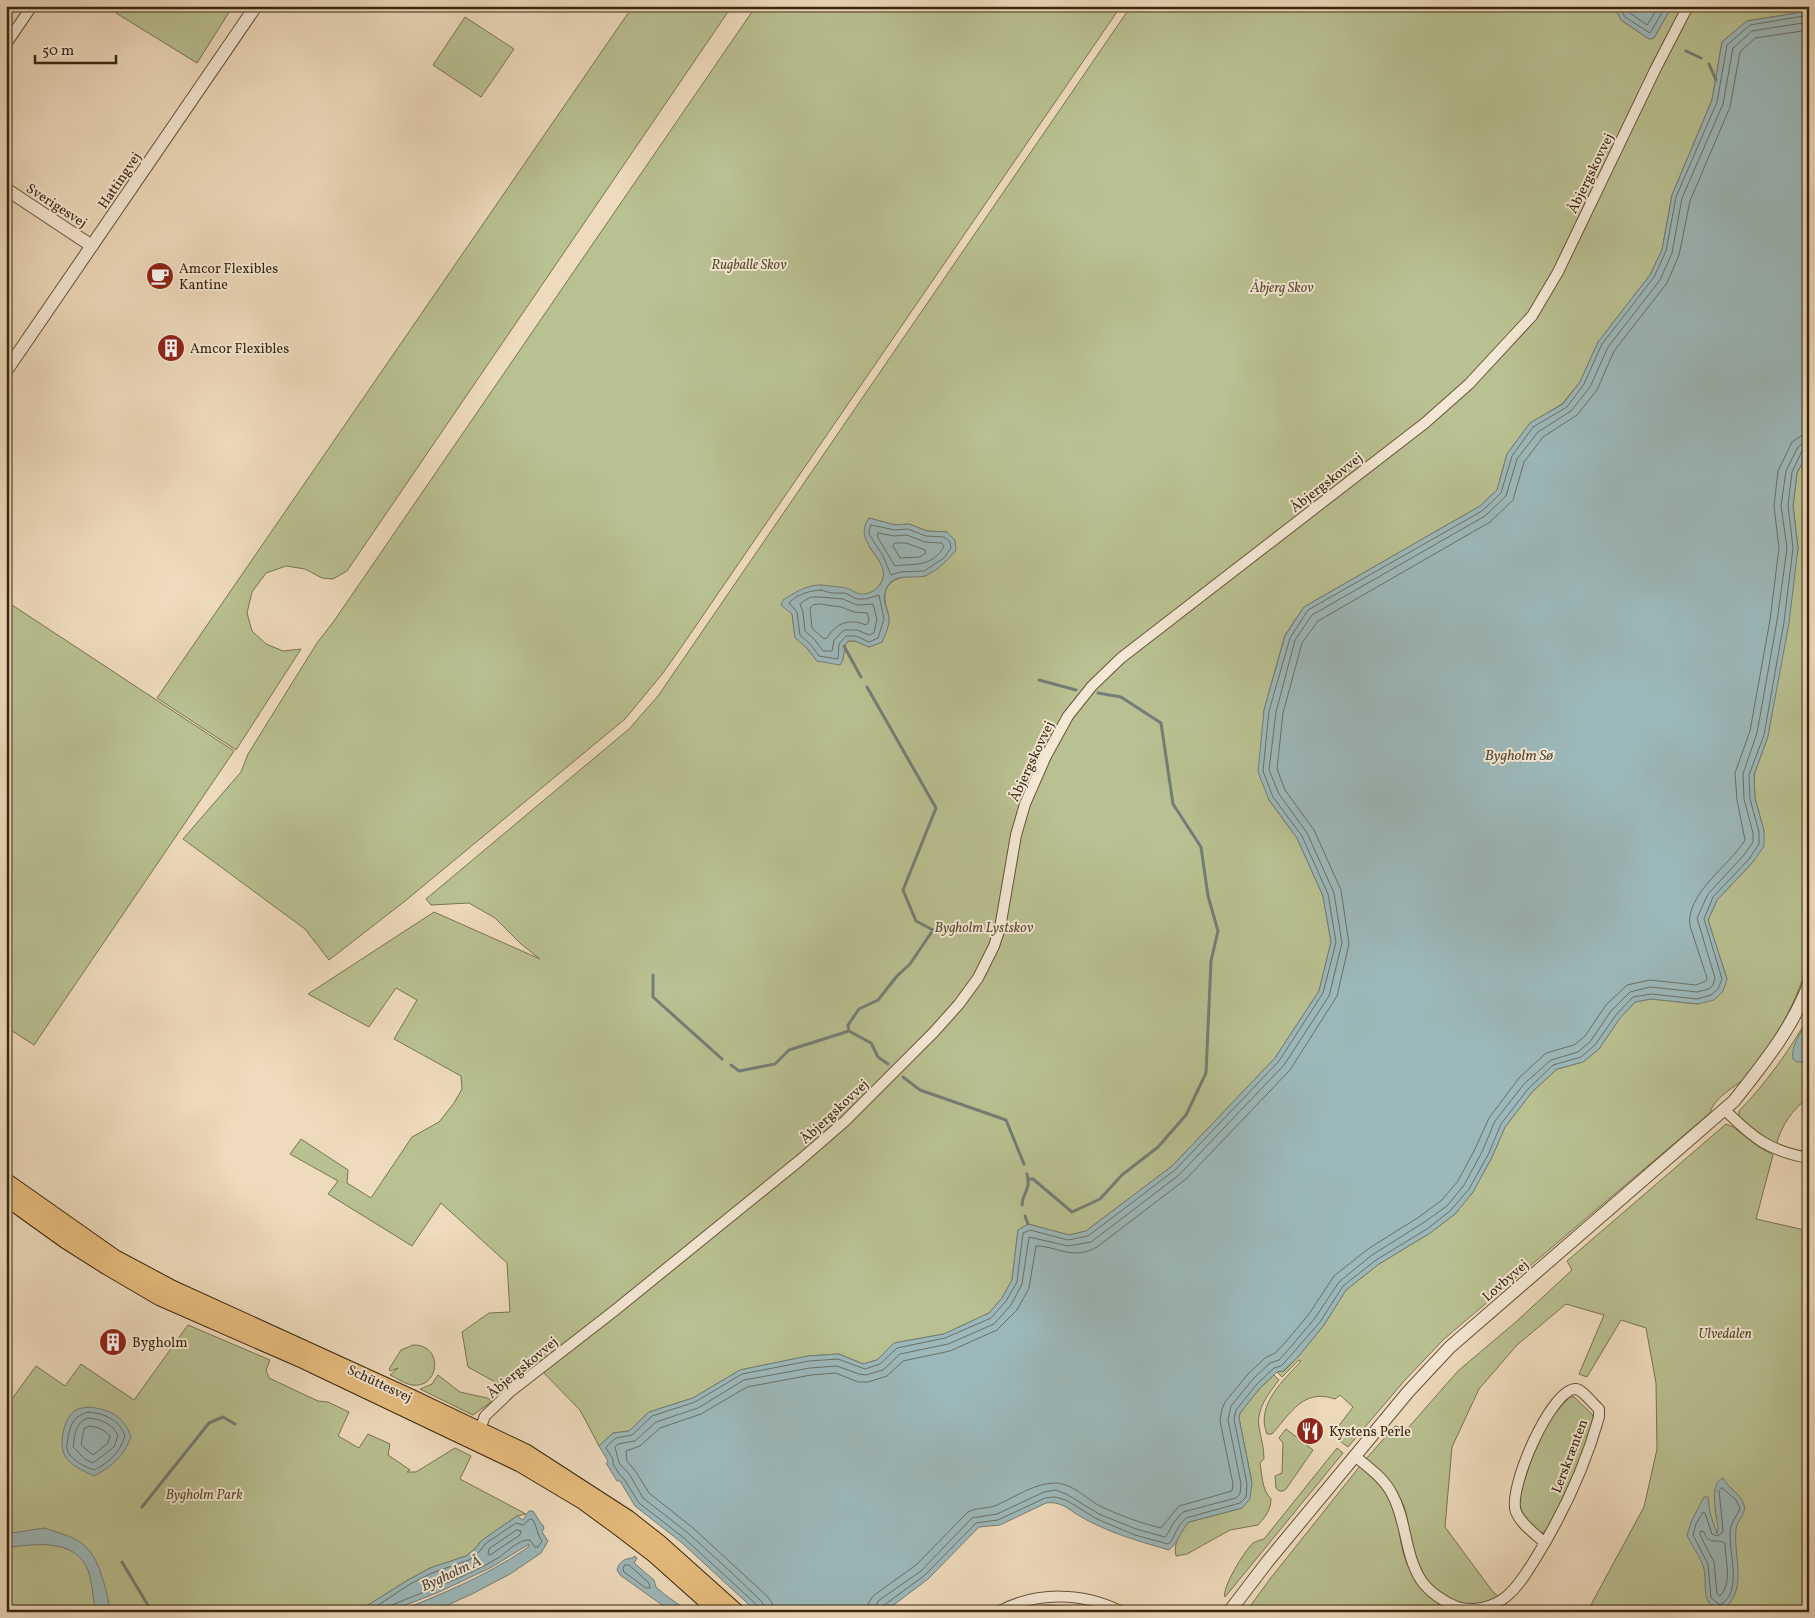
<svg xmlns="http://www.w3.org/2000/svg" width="1815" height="1618" font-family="Vollkorn,serif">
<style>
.green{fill:#b9c091;stroke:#787450;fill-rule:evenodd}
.water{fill:#9cb8ba;stroke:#747e76}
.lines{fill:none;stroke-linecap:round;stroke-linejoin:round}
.shore{stroke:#6a7064;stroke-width:1}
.stream{stroke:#747e76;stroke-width:3}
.minor-casing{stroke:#66543a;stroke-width:12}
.tertiary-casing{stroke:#66543a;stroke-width:14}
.primary-casing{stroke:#38270f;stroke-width:17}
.minor{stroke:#f4e7d3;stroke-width:10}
.tertiary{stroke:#f4e7d3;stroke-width:12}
.primary{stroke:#e7bd7e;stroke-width:15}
.labels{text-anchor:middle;stroke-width:4;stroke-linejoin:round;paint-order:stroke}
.street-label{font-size:14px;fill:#38270f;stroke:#f4e7d3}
.park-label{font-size:14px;font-style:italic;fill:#584d30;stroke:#f4e7d3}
.poi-label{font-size:14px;fill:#38270f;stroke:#f4e7d3;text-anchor:start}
.water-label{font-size:15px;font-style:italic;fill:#514b3a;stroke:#f4e7d3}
</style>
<rect width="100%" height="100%" fill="#eedabc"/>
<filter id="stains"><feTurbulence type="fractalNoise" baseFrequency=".004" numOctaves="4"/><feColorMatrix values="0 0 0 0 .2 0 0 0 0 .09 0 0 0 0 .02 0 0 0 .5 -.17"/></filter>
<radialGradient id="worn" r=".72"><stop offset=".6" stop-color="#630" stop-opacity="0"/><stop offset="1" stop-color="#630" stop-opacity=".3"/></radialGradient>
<path class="green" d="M115,6H233L197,63L116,13Z
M633,6H732L347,571L333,579L322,578L305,569L286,566L266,573L252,592L247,613L252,631L266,644L283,651L301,649L236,750L157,698Z
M756,6H1121L682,646L663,673L625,719L405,901L329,960L305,929L183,839L241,772L248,754L317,643L334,621Z
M1131,6H1614L1621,20L1649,39L1654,38L1672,6H1809V10L1803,12L1747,21L1722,42L1712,100L1672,195L1662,250L1650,275L1598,342L1580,382L1562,404L1530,423L1507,454L1497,490L1480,506L1304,607L1285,635L1264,710L1269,800L1297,838L1323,896L1331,942L1319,991L1275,1058L1172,1166L1086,1231L1069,1235L1028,1224L1018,1230L1012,1280L1002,1298L989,1313L944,1334L894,1343L877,1360L863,1364L839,1354L808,1356L740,1370L693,1398L649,1412L629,1431L613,1433L599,1446L580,1410L536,1365L504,1387L468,1367L462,1332L489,1313L510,1312L507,1263L441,1203L412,1246L328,1194L338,1181L290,1154L301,1139L348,1170L347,1183L371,1198L412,1137L439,1122L454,1103L462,1089L461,1076L394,1039L417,1000L396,988L369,1027L308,994L434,912L540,959L521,944L495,918L469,903L431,905L426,899L629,729L658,696ZM869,518L895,525L909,524L927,531L947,532L926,576C909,576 883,575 885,600C885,606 889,613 889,619C889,626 885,635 882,642L869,647L855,641H847L844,646L843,660L817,661L807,648L795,637L792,614L790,611L821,585C829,587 836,587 844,588C849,589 853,593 858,594C872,598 887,582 883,568C880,559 869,550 868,542C867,534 869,526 869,518Z
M465,17L514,49L481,97L433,65Z
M1809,450V955C1802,991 1784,1023 1764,1053C1758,1061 1753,1071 1745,1078C1734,1088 1714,1097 1710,1113L1444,1339L1405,1380L1348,1447L1332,1435L1353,1407L1340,1395L1335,1399C1303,1388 1291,1413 1272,1434H1267C1255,1405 1284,1380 1301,1361L1299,1360L1282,1377L1277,1372L1284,1371L1298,1357L1324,1325L1346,1290L1379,1264L1430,1233L1455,1214L1473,1192L1492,1157L1505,1127L1532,1092L1557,1069L1583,1062L1599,1049L1620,1018L1635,1002L1651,999L1698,1004L1727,979L1708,920L1717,900L1753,862L1764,831L1755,798L1754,775L1768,736L1798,548L1793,506L1797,473Z
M6,601L234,751L34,1045L6,1027Z
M1809,1016V1098C1793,1107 1780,1128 1776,1146L1742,1121L1739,1116V1111C1767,1082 1789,1051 1809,1016Z
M1726,1124L1733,1127L1759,1147L1773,1155L1756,1219L1809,1231V1612H1587L1644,1507L1657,1449L1656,1383L1646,1328L1621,1320L1587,1377L1579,1374L1604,1315L1566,1304L1517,1345L1479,1389L1452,1447L1445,1527L1493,1592L1499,1597C1460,1618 1424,1590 1413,1551C1408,1537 1409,1520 1404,1506C1395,1486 1381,1473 1366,1459L1395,1426L1408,1428L1458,1371L1517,1321L1572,1270L1567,1261Z
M188,1325L270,1360L266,1370L269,1378L318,1401L328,1402L349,1412L338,1436L359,1448L368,1434L390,1444L388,1455L410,1470L407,1472H416L455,1448L471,1456L460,1479L526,1514L517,1516L481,1541L476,1548L466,1556L430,1568L408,1580L357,1612H6V1407L36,1366L65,1386L81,1364L134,1400Z
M413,1345C444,1344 440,1389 412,1385C405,1384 397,1378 390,1375L398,1368L390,1371L389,1369L401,1350Z
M438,1375L460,1392L487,1398L491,1400V1402L473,1415L420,1389L432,1384Z
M1274,1375L1279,1380C1269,1393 1256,1409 1259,1427C1261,1439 1264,1447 1264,1459L1260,1463C1262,1475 1262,1490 1271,1499C1271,1510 1265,1517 1258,1525L1230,1530L1187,1554L1176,1556C1173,1543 1180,1532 1189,1522L1242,1508L1252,1483L1239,1418L1240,1413L1260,1388Z
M1570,1397H1574L1592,1414L1594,1419L1577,1469L1548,1529L1542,1533C1534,1528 1522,1515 1520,1506C1518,1496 1523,1485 1526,1476C1536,1443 1545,1422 1570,1397Z
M1286,1429L1313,1450L1286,1489L1283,1491H1279L1276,1488L1275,1476L1282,1473L1283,1443L1279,1438Z
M1337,1448L1343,1453L1225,1597C1221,1589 1245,1550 1253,1543C1256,1541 1261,1540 1264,1539Z
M1360,1466C1375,1478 1389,1492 1396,1511C1400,1524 1399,1539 1403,1552C1411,1580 1431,1603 1458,1612H1246L1270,1579Z
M1046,1605L1085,1607L1100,1612H1014Z"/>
<path class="water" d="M1614,6H1672L1654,38L1649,39L1621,20Z
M1809,10V450L1797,473L1793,506L1798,548L1789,623L1768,736L1754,775L1755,798L1764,831V846L1753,862L1717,900L1708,920L1727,979L1723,991L1714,1000L1698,1004L1651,999L1635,1002L1620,1018L1599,1049L1583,1062L1557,1069L1532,1092L1505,1127L1492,1157L1473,1192L1455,1214L1430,1233L1379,1264L1346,1290L1324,1325L1298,1357L1283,1371L1277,1372L1260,1388L1240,1413L1239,1418L1252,1483L1250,1499L1242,1508L1189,1522C1181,1530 1178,1543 1169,1550C1138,1541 1106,1532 1078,1515C1067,1508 1060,1501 1046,1503L1000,1525L979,1527L928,1579L895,1604L882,1612H757L681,1542L635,1506L620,1481H617L606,1463L608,1461L599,1446L613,1433L629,1431L649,1412L693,1398L740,1370L808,1356L839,1354L863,1364L877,1360L894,1343L944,1334L989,1313L1002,1298L1012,1280L1018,1230L1028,1224L1069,1235L1086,1231L1172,1166L1275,1058L1319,991L1331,942L1323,896L1297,838L1269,800L1258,772L1264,710L1285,636L1304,607L1480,506L1497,490L1507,454L1530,423L1563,404L1580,382L1598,342L1650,275L1662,250L1672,195L1712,100L1722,42L1747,21L1803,12Z
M869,518L895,525L909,524L927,531L947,532L955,540L956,550C948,560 939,569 927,575C913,581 891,569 885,593C882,602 889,611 889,620C889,627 885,635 882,642L869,647L855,641H848C842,648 846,657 840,665L817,661L807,648L795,638L792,614L781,605L783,600C794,593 805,586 818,585C822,585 842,587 846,588C852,589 856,595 864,594C875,593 886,582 883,570C878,551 854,539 869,518Z
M1809,1019V1062H1797L1793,1059C1790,1046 1803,1030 1809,1019Z
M88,1407C109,1409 124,1416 131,1437C122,1458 114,1465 94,1476C84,1471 71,1466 65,1456C58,1444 64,1417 76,1410C79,1408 84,1408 88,1407Z
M1723,1478C1728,1488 1741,1494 1744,1505C1747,1514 1737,1520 1736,1529C1733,1559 1750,1591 1720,1612C1697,1600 1710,1583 1702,1563C1698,1554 1692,1545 1687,1536L1691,1522L1704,1497H1708L1710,1513L1717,1534L1718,1529C1717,1517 1708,1483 1723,1478Z
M529,1511H533L542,1525H543L544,1528L542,1532L548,1541L541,1553L510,1574L474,1593L433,1612H397C442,1594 484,1577 524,1550L529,1546V1544L492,1567L439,1592L388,1612H357L408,1580L430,1568L466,1556L476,1548L481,1541L517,1516L523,1520Z
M44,1528C58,1533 75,1536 86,1547C101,1561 106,1592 111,1612H96C93,1601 93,1589 90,1577C81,1538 38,1543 6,1548V1534Z
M634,1556L637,1558L634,1563L654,1580L656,1587L664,1594L689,1612H672L620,1575L617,1570C619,1562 625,1558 633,1558Z"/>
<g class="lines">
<path class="shore" d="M1619,6L1625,17L1650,33L1666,6
M1626,6L1630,13L1647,25L1659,6
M871,525L895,530L908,529L926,536L944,537L950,542L951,548L944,558L924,571L900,572L891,575L883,556L869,534Z
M878,533L894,536L907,535L925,542L942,543L944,547C930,568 916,563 895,566L878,538Z
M895,543H906L925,550L926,553L920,557L900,558L893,546Z
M821,590L831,593H845L857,599H866L879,595L884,619L878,638L869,642L856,636H846L839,644L838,659L819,656L811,645L800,635L797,612L789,603C797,594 809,591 821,590Z
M811,597H820L843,599L857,605L873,604L877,619L874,633L869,635L857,630H844L834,640L832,651H823L815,640L805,631L803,612L800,604Z
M820,604L841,607L854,612L867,613L869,619L868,623L866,625C849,618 836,623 827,638L824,639L812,628L810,608L813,605Z
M88,1412C104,1413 120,1420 125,1436C120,1452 109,1463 94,1470C85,1467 69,1459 67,1449C66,1446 68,1440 68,1437C71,1423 74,1416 88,1412Z
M88,1418C100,1419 114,1424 118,1436L114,1447L93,1463L85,1459L73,1447C75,1435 75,1422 88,1418Z
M90,1426C98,1427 105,1430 110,1436L108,1443L93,1455L81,1445L84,1429Z
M1722,1488L1736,1500L1740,1508C1738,1515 1733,1519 1731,1526C1726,1548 1745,1591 1720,1605L1711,1598L1708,1564L1693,1535L1696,1524L1703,1512L1705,1513L1712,1534L1717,1536L1722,1533L1723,1529L1719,1491Z
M517,1530L521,1531L520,1535L490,1555L488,1554L489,1549Z
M1701,1531L1704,1532C1709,1546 1716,1538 1725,1543C1725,1560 1733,1582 1720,1596L1717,1594L1714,1562L1700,1535Z
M625,1565H629L649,1583L650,1588H646L624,1572L623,1569Z
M368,1612L410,1584L432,1573L469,1560L480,1551L485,1544L516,1523L523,1525L530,1519L533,1520C537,1527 537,1534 542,1541L538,1547H535L530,1540C519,1539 507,1552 498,1558C465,1578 427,1590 392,1605L389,1608L388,1612
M760,1612L758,1606L684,1538L639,1503L624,1479L620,1475L613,1464V1459L606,1448L607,1446L616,1438L632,1435L652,1416L695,1402L742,1374L809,1361L838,1359L865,1369L880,1364L897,1348L945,1338L991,1318L1006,1301L1017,1282L1023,1233L1030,1230L1068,1240L1088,1236L1175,1170L1279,1061L1323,993L1336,942L1328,894L1302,836L1273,797L1263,771L1269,711L1290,638L1308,610L1482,511L1501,493L1512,456L1533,427L1567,407L1584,384L1602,344L1654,277L1666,251L1676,197L1717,102L1727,45L1750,25L1809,15
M766,1612L762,1602L731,1572L688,1533L643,1498L630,1475L619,1463L615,1447L618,1444L635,1441L656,1422L698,1408L744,1380L810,1368L837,1366L859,1374L866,1375L883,1370L900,1354L948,1344L994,1324L1011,1305L1022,1284L1029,1237L1068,1246L1091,1242L1179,1175L1284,1065L1329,996L1342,943L1334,893L1307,833L1279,794L1269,770L1276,712L1295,640L1312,615L1485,516L1506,496L1517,459L1538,432L1571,411L1590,387L1608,347L1660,280L1672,253L1682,198L1723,104L1733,48L1752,31L1809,22
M773,1612L772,1603L767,1596L693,1528L649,1493L636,1472L627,1461L626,1451L640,1446L660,1428L701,1414L747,1387L811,1375L836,1373L858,1382H868L887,1376L903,1361L950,1351L997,1330L1017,1310L1029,1288L1036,1246C1058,1246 1071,1261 1097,1247L1186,1179L1290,1070L1337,996L1349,944L1341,890L1314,830L1285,790L1277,769L1283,713L1302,643L1318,621L1490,522L1513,500L1524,462L1543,437L1577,415L1597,390L1614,351L1667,283L1679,255L1690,201L1730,107L1740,52L1755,38L1809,30
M867,1612L869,1602L873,1596L916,1565L968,1512C977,1507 988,1509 997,1505C1015,1497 1035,1483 1055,1483C1073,1483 1087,1500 1102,1507C1121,1516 1141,1523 1161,1528L1179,1506L1232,1491L1233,1484L1220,1421L1222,1409L1225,1402L1248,1374L1265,1358L1275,1353L1284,1344L1309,1314L1334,1276L1368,1249L1419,1217L1442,1200L1458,1181L1475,1149L1489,1118L1519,1078L1546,1053L1574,1045L1585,1036L1606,1005L1627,985L1650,980L1696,985L1706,981L1707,978L1690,926C1685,894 1731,864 1745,840L1737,800L1735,773L1750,731L1770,620L1779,548L1774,506L1778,471L1792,442L1801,436L1809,435
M874,1612L878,1601L921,1571L972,1518L997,1514L1044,1492L1056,1490L1068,1495L1099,1514L1136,1529L1165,1537L1167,1535L1174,1522L1183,1512L1236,1498L1240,1494L1241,1484L1228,1420L1231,1406L1253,1379L1270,1363L1279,1360L1289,1349L1315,1318L1339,1282L1372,1255L1423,1223L1447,1206L1464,1185L1482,1152L1495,1121L1524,1084L1551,1060L1578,1052L1590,1042L1611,1011L1630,992L1650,987L1697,992L1709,989L1713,985L1715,978L1697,918L1708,894L1744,855L1753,842V833L1744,799L1743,774L1757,733L1777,621L1787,548L1781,506L1786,471L1798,447L1803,443H1809
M881,1612L883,1606L925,1575L976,1523L998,1520L1045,1498L1055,1497L1066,1500L1097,1519L1135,1535L1168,1544L1170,1543L1179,1526L1186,1518L1240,1503L1246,1497L1247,1484L1234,1419L1236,1410L1257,1384L1274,1368L1281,1366L1285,1362L1320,1322L1343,1286L1376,1260L1427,1229L1451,1210L1469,1189L1488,1155L1501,1124L1528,1089L1553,1065L1581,1057L1595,1045L1616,1015L1633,997L1651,994L1697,999L1711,995L1718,989L1722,979L1704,919L1713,897L1749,859L1759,844V832L1750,799L1749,775L1764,735L1784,622L1793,548L1788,505L1792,472L1802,451L1809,449"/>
<path class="stream" d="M1686,51L1701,58
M1709,64L1716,80
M844,646L861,677
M1039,680L1076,690
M867,687L936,808L903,890L916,921L933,930L910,964L897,976L878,1000L859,1009L848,1025L849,1031L871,1043L878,1057L888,1064
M653,975V997L722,1059
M731,1065L739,1071L775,1064L789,1050L849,1031
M903,1077L920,1090L1006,1120L1024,1164
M1028,1179H1033L1072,1212L1100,1199L1122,1175L1158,1147L1186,1115L1206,1073L1211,961L1218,931L1208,896L1201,847L1173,804L1161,723L1121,697L1098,693
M1022,1205C1023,1191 1031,1191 1027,1174
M1025,1216L1028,1224
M142,1507L209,1423L223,1417L235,1424
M122,1562L152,1612"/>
<g class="minor-casing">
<path id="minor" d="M6,44L32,6
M1725,1110C1753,1138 1769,1151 1809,1158
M480,1429L485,1416L511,1391L614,1311L799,1161L844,1122L934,1032L959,1004L978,978L994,946L1000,928L1016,835L1025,804L1046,756L1068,716L1092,686L1121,658L1425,423L1469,384L1532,316L1558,272L1655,70L1688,6
M1355,1456C1368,1467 1384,1478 1392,1494C1407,1521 1404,1553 1421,1580C1429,1592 1444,1602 1457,1607C1474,1612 1494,1607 1507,1596C1520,1585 1528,1570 1537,1556C1564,1512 1585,1467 1599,1417V1409C1593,1404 1583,1390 1576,1389C1551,1388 1507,1490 1516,1512C1521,1524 1535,1534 1545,1543
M998,1612C1036,1591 1084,1592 1122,1612"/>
</g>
<g class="tertiary-casing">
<path id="tertiary" d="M6,189L92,246
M6,371L256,6
M1229,1612L1268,1561L1408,1392L1450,1347L1734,1101C1763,1064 1792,1029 1809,984"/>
</g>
<g class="primary-casing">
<path id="primary" d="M6,1181L114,1257L172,1288L411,1397L526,1452L628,1518L661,1544L737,1612
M6,1198L66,1241L107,1267L160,1298L304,1361L520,1464L582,1501L619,1528L653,1554L718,1612"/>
</g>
<use href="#minor" class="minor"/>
<use href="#tertiary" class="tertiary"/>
<use href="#primary" class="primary"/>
</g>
<defs>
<g id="cafe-disc" transform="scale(1.4375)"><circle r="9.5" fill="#8f2418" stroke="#f4e7d3"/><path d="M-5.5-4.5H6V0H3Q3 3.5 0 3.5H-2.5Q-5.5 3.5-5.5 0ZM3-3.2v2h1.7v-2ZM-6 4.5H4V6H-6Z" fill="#fff"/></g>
<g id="building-disc" transform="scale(1.4375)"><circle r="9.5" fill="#8f2418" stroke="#f4e7d3"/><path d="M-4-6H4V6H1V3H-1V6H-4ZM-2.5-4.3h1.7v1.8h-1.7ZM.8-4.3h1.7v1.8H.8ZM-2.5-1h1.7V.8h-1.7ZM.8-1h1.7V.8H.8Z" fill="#fff"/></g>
<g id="restaurant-disc" transform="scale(1.4375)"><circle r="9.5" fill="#8f2418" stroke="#f4e7d3"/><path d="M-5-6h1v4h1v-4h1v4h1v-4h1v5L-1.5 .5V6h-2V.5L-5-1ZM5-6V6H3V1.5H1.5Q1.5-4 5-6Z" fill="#fff"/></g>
</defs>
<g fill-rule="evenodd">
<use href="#cafe-disc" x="160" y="276"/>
<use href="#building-disc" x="171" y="348"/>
<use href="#building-disc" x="113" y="1342"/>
<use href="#restaurant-disc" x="1310" y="1431"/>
</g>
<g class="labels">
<g class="street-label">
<text transform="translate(1590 173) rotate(-64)" y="5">Åbjergskovvej</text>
<text transform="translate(119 180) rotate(-56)" y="5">Hattingvej</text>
<text transform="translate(57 205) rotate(33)" y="5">Sverigesvej</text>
<text transform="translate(1326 482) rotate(-38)" y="5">Åbjergskovvej</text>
<text transform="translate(1031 761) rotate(-65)" y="5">Åbjergskovvej</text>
<text transform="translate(834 1111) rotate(-43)" y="5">Åbjergskovvej</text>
<text transform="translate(1505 1280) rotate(-41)" y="5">Lovbyvej</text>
<text transform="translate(522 1367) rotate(-40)" y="5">Åbjergskovvej</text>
<text transform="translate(380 1383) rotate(25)" y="5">Schüttesvej</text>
<text transform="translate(1569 1456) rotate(-69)" y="5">Lerskrænten</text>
</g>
<g class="park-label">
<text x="749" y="269">Rugballe Skov</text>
<text x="1282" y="292">Åbjerg Skov</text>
<text x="984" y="932">Bygholm Lystskov</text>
<text x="1725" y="1338">Ulvedalen</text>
<text x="204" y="1499">Bygholm Park</text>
</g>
<g class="poi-label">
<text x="179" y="273">Amcor Flexibles<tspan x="179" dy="16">Kantine</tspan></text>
<text x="190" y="353">Amcor Flexibles</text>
<text x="132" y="1347">Bygholm</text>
<text x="1329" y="1436">Kystens Perle</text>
</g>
<g class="water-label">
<text x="1519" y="760">Bygholm Sø</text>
<text transform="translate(451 1573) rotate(-25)" y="5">Bygholm Å</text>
</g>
</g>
<rect width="1815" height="1618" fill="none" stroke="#eedabc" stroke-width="25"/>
<rect x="8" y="8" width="1800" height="1603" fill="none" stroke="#38270f" stroke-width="2.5"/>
<rect x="12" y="12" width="1790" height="1593" fill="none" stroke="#38270f"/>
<path d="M35 55v8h81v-8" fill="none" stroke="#38270f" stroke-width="2.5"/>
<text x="42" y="55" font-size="15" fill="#38270f" stroke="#f4e7d3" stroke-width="4" paint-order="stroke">50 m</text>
<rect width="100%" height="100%" filter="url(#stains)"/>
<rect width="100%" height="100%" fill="url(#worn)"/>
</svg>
